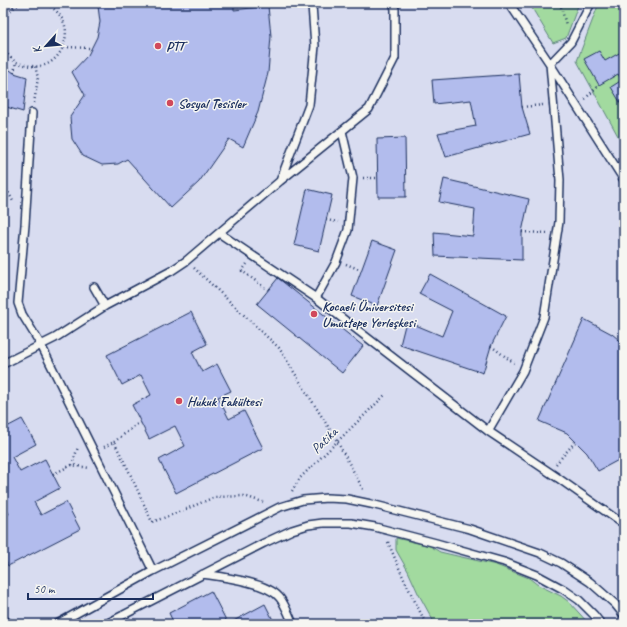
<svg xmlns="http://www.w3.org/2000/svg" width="627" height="627" font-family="Caveat,sans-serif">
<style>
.built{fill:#d8dcf0}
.green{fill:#a2da9f;stroke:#5e847e}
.building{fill:#b2bced;stroke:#1b2f5e}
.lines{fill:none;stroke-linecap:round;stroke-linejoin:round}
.service-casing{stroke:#1b2f5e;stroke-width:10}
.path{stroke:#1b2f5e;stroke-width:2.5;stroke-dasharray:1 3;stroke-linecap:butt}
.service{stroke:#f6f6f2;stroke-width:7}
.poi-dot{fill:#d1495b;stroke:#f6f6f2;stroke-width:1.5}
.labels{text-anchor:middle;stroke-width:3;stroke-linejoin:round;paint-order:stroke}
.poi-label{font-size:14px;font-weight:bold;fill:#1b2f5e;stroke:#f6f6f2;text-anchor:start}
.street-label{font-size:14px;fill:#1b2f5e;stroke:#f6f6f2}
</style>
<rect width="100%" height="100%" fill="#e8eaf1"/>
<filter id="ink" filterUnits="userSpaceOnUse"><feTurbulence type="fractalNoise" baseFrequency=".025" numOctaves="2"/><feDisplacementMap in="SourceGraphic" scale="8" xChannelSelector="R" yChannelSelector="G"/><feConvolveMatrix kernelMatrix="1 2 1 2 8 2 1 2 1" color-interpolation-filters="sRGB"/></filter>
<g filter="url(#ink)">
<path class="built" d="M3,3H624V624H3Z"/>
<path class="green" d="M529,3H579L566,38L553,43Z
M599,3H624V147L577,61Z
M396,538L430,546L440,552L496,565L529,578L538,585L561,596L569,602L589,624H435L418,593L408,571L396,550Z"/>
<path class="building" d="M112,3H234V10L268,6L271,36L268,73L258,112L243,147L229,139L199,182L171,208L127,159L118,164L102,165L83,156L72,139L70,117L85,95L72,72L88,55L97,37L100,22L98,6Z
M599,51L605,61L623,51L624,53V106L623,107L611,87L622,80L618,74L599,85L584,59Z
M3,65L14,73L27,77L23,112L3,106Z
M519,74L522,107L530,134L446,157L438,133L476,126L471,100L434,104L432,80Z
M405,138L406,197H378L377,139Z
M444,179L529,199L522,232V260L435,256L434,232L473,236L475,209L439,202Z
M307,189L332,195L319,251L294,245Z
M372,241L397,250L377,306L352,296Z
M430,274L506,316L491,346L483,373L400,345L406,321L442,336L452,311L419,294Z
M278,278L363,346L342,373L257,304Z
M191,312L207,344L192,352L202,372L217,364L231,391L218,397L229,419L244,411L263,448L176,493L159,460L185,446L175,426L149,439L132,405L151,395L141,375L122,385L107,355Z
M584,319L612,334L624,344V457L598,471L587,453L567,433L539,421Z
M22,419L36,444L12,457L20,472L45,459L60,488L34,502L41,515L66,502L80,529L8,566L3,556V517L9,514L3,502V429Z
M211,591L228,624L265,604L275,624H174L169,613Z"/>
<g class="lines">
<g class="service-casing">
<path id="service" d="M509,3L550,64L624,180
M591,3L571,42L550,64L560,180L559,222L544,317L523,371L488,431L558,478L619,521
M32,113L25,225L18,303L22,314L41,345L153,571
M280,181L369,109L395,58V9L393,3
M219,233L316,298L488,431
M94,287L105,306
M316,298L336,262L348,230L353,178L342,131
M3,364L55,338L105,306L171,271L186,261L280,181L309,105L315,46L312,5L311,3
M203,574C222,577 266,582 279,597C284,602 290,617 293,624
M3,619L10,624
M57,624L153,571L280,507L303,500L327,498L347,499L371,504L470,529L540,553L561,563L590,582L615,604L624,615
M106,624L264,543L292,530L308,525L323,523H351L375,527L436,543L504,562L537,575L563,589L579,600L594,615L601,624"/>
</g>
<path class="path" d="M10,3L14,7
M560,3L566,25
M3,20C8,12 13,7 22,3
M64,47L91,48
M3,48C12,61 15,63 30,66C33,66 37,67 40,66C58,64 69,42 65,26C62,15 54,8 45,3
M14,73L16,62
M585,99L599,85
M34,103L38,78L35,66
M522,107L543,105
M363,178H377
M3,182L14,203
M326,220L338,222
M522,232L547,233
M247,264L242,271L268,290
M346,264L361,270
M194,268L279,348L337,441L364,491
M491,346L514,363
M114,442L140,422
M104,447L114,442L127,467L152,522L169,516L215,497L244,496L263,502
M556,464L575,442
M72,465L78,447
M53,474L72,465L89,468
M292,491L300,478L385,395
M388,542L402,575L426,624"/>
<use href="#service" class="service"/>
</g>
</g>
<g class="poi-dot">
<circle cx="158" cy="46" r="4"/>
<circle cx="170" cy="103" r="4"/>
<circle cx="314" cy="314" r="4"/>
<circle cx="179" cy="401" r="4"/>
</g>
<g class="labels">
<g class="poi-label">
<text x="166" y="51">PTT</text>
<text x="178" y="108">Sosyal Tesisler</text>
<text x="322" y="311">Kocaeli Üniversitesi<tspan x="322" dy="16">Umuttepe Yerleşkesi</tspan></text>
<text x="187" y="406">Hukuk Fakültesi</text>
</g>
<g class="street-label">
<text transform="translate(324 440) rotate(-45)" y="5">Patika</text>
</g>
</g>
<rect width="627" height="627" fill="none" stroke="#f6f6f2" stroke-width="16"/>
<rect x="8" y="8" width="611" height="611" fill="none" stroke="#1b2f5e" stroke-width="1.5" filter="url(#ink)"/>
<g transform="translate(46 46) rotate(243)" stroke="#f6f6f2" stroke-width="3" paint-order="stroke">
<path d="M0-3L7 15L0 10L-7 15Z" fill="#1b2f5e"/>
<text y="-6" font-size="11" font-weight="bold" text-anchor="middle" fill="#1b2f5e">K</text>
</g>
<path d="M28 593v6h125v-6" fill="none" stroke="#1b2f5e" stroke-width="2"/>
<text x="34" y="593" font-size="12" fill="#1b2f5e" stroke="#f6f6f2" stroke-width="3" paint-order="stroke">50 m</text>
</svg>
